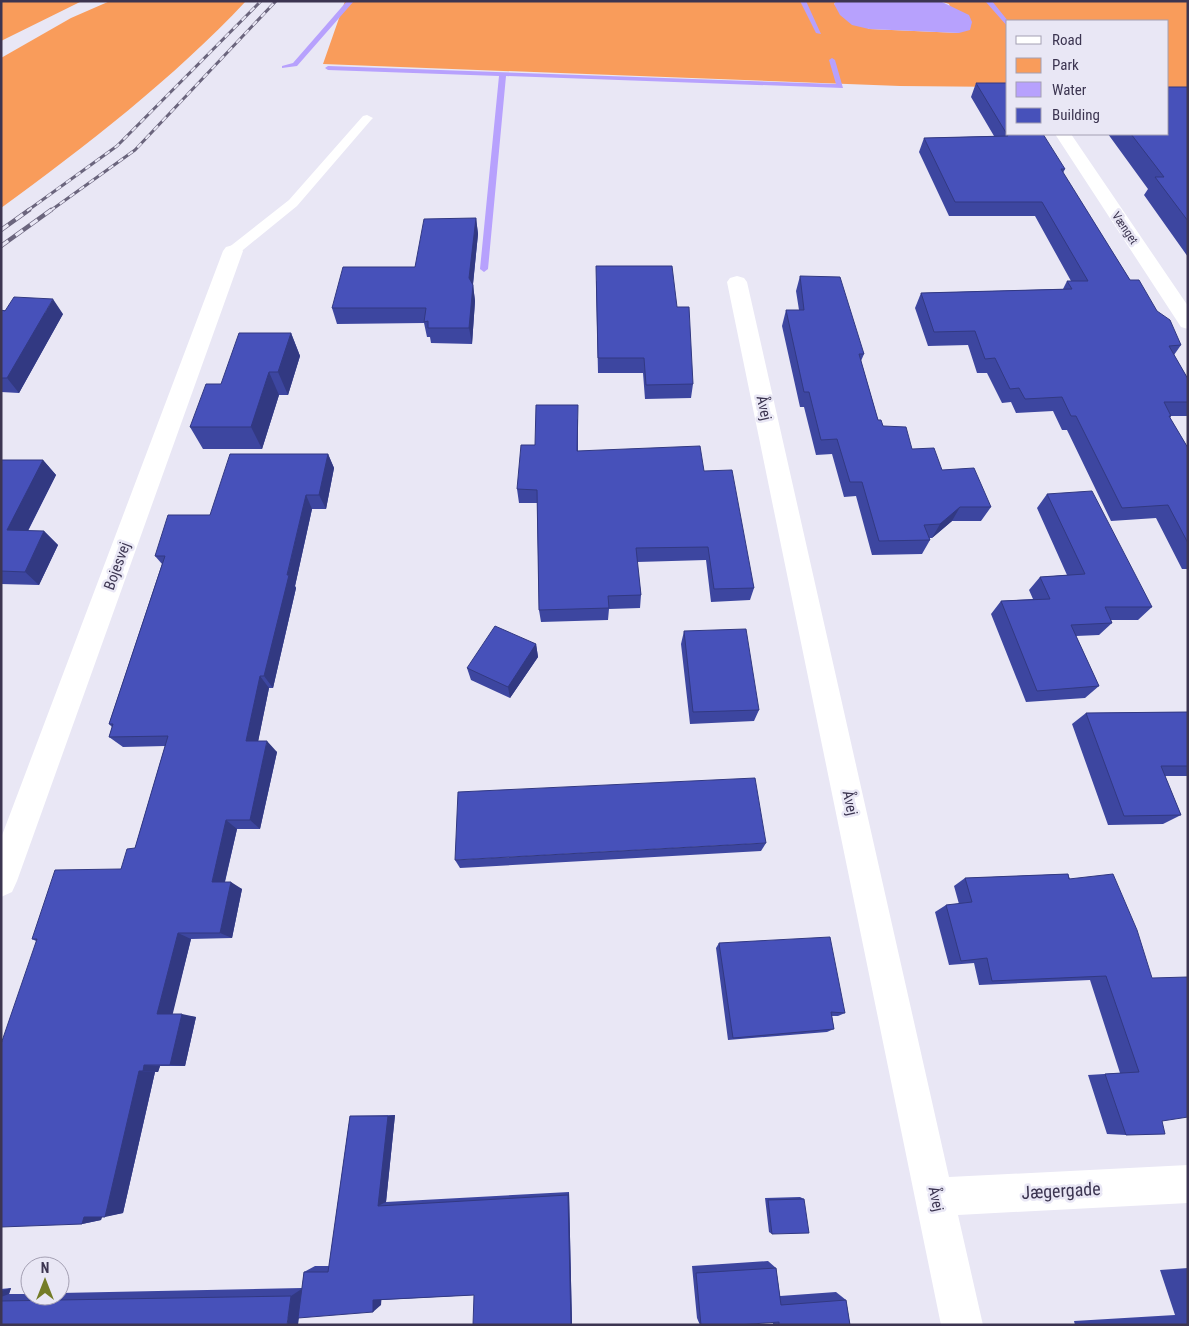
<svg xmlns="http://www.w3.org/2000/svg" width="1189" height="1326" font-family="'Roboto Condensed',sans-serif">
<style>
.green{fill:#f99c5b}
.water{fill:#b7a1fd}
.lines{fill:none;stroke-linecap:round;stroke-linejoin:round}
.stream{fill:#b7a1fd;fill-rule:evenodd}
.service{fill:#fff;fill-rule:evenodd}
.minor{fill:#fff;fill-rule:evenodd}
.rail-far1-casing{stroke:#6b657d;stroke-width:3}
.rail-casing{stroke:#6b657d;stroke-width:4.5}
.rail-far1{stroke:#e9e7f5;stroke-width:2;stroke-dasharray:6;stroke-linecap:butt}
.rail{stroke:#e9e7f5;stroke-width:3;stroke-dasharray:9;stroke-linecap:butt}
.wall{fill:#3d46a0}
.shaded-wall{fill:#323982}
.building{fill:#4751ba;stroke:#323982}
.labels{text-anchor:middle;stroke-width:5;stroke-linejoin:round;paint-order:stroke}
.far-street-label{font-size:12px;fill:#3c3551;stroke:#e9e7f5}
.street-label{font-size:15px;fill:#3c3551;stroke:#e9e7f5}
.near-street-label{font-size:18px;fill:#3c3551;stroke:#e9e7f5}
</style>
<rect width="100%" height="100%" fill="#e9e7f5"/>
<path class="green" d="M1,1H82L1,41Z
M110,1H246C175,77 85,147 1,208V58L71,18Z
M345,1H836L834,4L869,29L959,33L949,4L940,1H1188V89H1168V21H1008V87L900,86L323,64Z"/>
<path class="water" d="M836,1H940L969,15L972,22L970,30L959,33L869,29L852,25L840,15L834,4Z"/>
<g class="lines">
<path class="stream" d="M347,1H354L297,66L282,68V66L293,63Z
M800,1H806L821,34L816,33Z
M985,1H992L1008,21V27Z
M832,58L835,60L843,88L506,76L488,269L484,272L480,269L499,76L328,70L325,68L328,66L836,84L829,60Z"/>
<path class="service" d="M367,115L373,118L371,120L297,206L238,254H228L227,251L228,248L289,200L363,116Z"/>
<path class="minor" d="M1055,134H1071L1188,306V329L1181,327Z
M233,245L240,247L243,251L17,881L12,892L1,897V838L223,251L226,247Z
M737,276L744,278L747,282L949,1177L1188,1165V1203L958,1215L983,1325H941L727,282L730,278Z"/>
<g class="rail-far1-casing">
<path id="rail-far1" d="M27,211L117,146L261,1
M50,211L135,150L276,1"/>
</g>
<g class="rail-casing">
<path id="rail" d="M1,230L29,210
M1,246L51,210"/>
</g>
<use href="#rail-far1" class="rail-far1"/>
<use href="#rail" class="rail"/>
</g>
<path class="wall" d="M976,83L1065,169L1063,173L1130,280L1157,311L1181,345L1174,355L1188,379V416H1171L1170,418L1188,448V569H1182L1156,518L1111,521L1067,430H1062L1053,411L1016,413L1011,402L1002,403L987,373H977L968,345L928,346L915,308L921,293L1063,289L1067,281H1071L1035,216H949L919,152L924,138L994,136L971,97Z
M1188,87V257L1144,195L1148,189L1108,134H1168Z
M476,218L478,234L473,285L475,301L472,344L431,343L430,337H427L424,323L337,324L332,308L415,267Z
M800,276L864,354L861,361L878,420L883,426L912,449L942,470L991,507L981,521H952L932,538H929L930,540L922,554L872,555L856,496L844,497L832,454L816,455L804,407H800L782,326L786,310H799L796,291Z
M596,281L677,307L693,384L691,398L645,399L643,373H598Z
M1,310L63,314L19,393L1,392Z
M291,333L300,356L288,395H279L262,449H203L190,427L221,384Z
M578,419V451L704,471L754,588L750,600L711,602L706,560L637,562L641,595L640,608L609,609L608,620L541,622L539,610L537,503H519L517,489L535,445Z
M328,454L334,468L326,509H312L295,586L296,588L273,688H269L258,741L277,752L260,829H237L225,882L242,889L232,938L191,939L172,1014L196,1017L185,1066H160L158,1072H155L123,1213L102,1217L101,1220L82,1224L36,941L32,939L121,869L135,848L165,746L123,747L109,737L112,727L109,724L162,564L155,556L210,515Z
M1,460H43L56,475L28,531H44L58,545L39,585L1,584Z
M1047,494L1152,607L1138,620H1111L1112,623L1099,635L1076,636L1099,686L1085,698L1026,702L991,614L1001,601L1033,599L1029,590L1040,577L1067,575L1037,508Z
M684,631L759,710L754,721L690,724L681,644Z
M536,644L538,657L510,698L471,680L467,668Z
M1188,712V776H1165L1181,815L1163,824L1108,825L1072,724L1086,713Z
M766,843L761,851L460,868L455,860Z
M1068,874L1162,1121L1126,1135L1107,1134L1088,1075L1120,1073L1090,980L979,985L974,963L949,965L935,912L946,905L959,904L954,886L965,878Z
M719,943L845,1013L838,1016H832L834,1029L827,1032L728,1040L716,948Z
M395,1115L386,1202L569,1192L572,1325L474,1295L381,1300V1305L299,1317L1,1325V1289L11,1288L9,1294H30V1296H60V1293L302,1288L304,1272L315,1266H329L350,1116Z
M800,1197L804,1199L772,1234L769,1232L765,1198Z
M768,1261L776,1268L780,1296L836,1292L846,1300L850,1325H773V1322L738,1325H700L697,1318L692,1266Z
M1188,1268V1325H1075L1074,1321L1175,1315L1160,1270Z"/>
<path class="shaded-wall" d="M476,218L478,234L472,293L469,278Z
M473,285L475,301L472,344L469,328Z
M53,299L63,314L19,393L7,378Z
M291,333L300,356L288,395L278,372Z
M269,372L279,395L262,449L251,427Z
M328,454L334,468L326,509L319,495Z
M43,460L56,475L21,544L7,530Z
M306,495L312,509L295,586L296,588L273,688L264,676Z
M960,507L952,521L932,538L940,524Z
M44,531L58,545L39,585L25,572Z
M536,644L538,657L510,698L508,687Z
M260,676L269,688L256,752L246,741Z
M267,741L277,752L260,829L250,820Z
M226,820L237,829L223,889L212,882Z
M231,882L242,889L232,938L220,933Z
M178,933L191,939L172,1017L157,1014Z
M182,1014L196,1017L185,1066L170,1065Z
M144,1065L160,1066L158,1072L143,1071Z
M139,1071L155,1072L123,1213L105,1217Z
M395,1115L386,1202L378,1206L388,1116Z
M569,1192L572,1325H571L568,1195Z
M103,1213L101,1220L82,1224L84,1217Z
M11,1288L9,1294L1,1297V1291Z
M303,1288L298,1325H287L291,1296Z
M382,1293L381,1305L373,1312V1300Z"/>
<path class="building" d="M976,83H1008V134H1043L1065,169H1061L1130,280H1139L1157,311L1170,320L1181,345L1169,346L1188,379V402H1164L1171,416H1169L1188,448V543L1168,505L1122,508L1076,416H1071L1062,397L1025,399L1019,388L1010,389L995,358L985,359L975,331L934,332L921,293L1072,289L1067,281H1088L1042,202H955L924,138L1008,136Z
M1168,87H1188V221L1155,177H1164L1131,134H1168Z
M476,218L469,278L473,285L469,328H428V321L424,322L426,308H332L343,267H415L424,219Z
M596,266H672L677,307H689L693,384L646,385L644,358H598Z
M800,276L840,277L864,354H859L878,420H881L883,426L906,427L912,449L934,448L942,470L974,468L991,507H960L940,524L924,525L930,540L879,541L862,482H850L837,439L821,440L809,392H804L786,310H804Z
M14,297L53,299L7,378H1V310L5,311Z
M239,333H291L278,372H269L251,427H190L206,384H221Z
M536,405H578L577,451L700,446L704,471L732,470L754,588L714,589L708,547L636,548L641,595L608,596L609,608L539,610L537,490L517,489L521,445H535Z
M230,454H328L319,495H306L287,575H289L264,676H260L246,741H267L250,820H226L212,882H231L220,933H178L157,1014H182L170,1065H144L143,1071H139L105,1217H84L82,1224L1,1227V1044L37,939H32L55,870L121,869L127,849L135,848L168,736L109,737L113,724H109L165,556H155L168,515H210Z
M1,460H43L7,530L44,531L25,572L1,571Z
M1092,491L1152,607H1105L1112,623L1071,625L1099,686L1037,691L1001,601L1050,599L1040,577L1085,574L1047,494Z
M495,626L536,644L508,687L467,668Z
M746,629L759,710L693,712L684,631Z
M1188,712V766H1161L1181,815L1124,816L1086,713Z
M755,778L766,843L455,860L458,792Z
M1068,874L1069,879L1113,874L1137,930L1152,978L1188,977V1117L1162,1121L1165,1134L1126,1135L1105,1074L1139,1072L1106,976L992,981L987,958L961,961L946,905L972,902L965,878Z
M830,937L845,1013L831,1012L834,1029L733,1038L719,943Z
M350,1116H388L378,1206L568,1195L571,1325H473L474,1295L373,1300V1312L298,1318L304,1272H328Z
M804,1199L809,1233L772,1234L768,1200Z
M776,1268L781,1305L846,1300L850,1325H779V1322L738,1325H701L696,1273Z
M291,1296L287,1325H1V1301Z"/>
<g class="labels">
<g class="far-street-label">
<text transform="translate(1125 228) rotate(56)" y="4">Vænget</text>
</g>
<g class="street-label">
<text transform="translate(764 408) rotate(78)" y="5">Åvej</text>
<text transform="translate(117 566) rotate(-70)" y="5">Bojesvej</text>
<text transform="translate(850 803) rotate(78)" y="5">Åvej</text>
<text transform="translate(936 1199) rotate(78)" y="5">Åvej</text>
</g>
<g class="near-street-label">
<text transform="translate(1061 1191) rotate(-3)" y="6">Jægergade</text>
</g>
</g>
<rect width="1189" height="1326" fill="none" stroke="#3c3551" stroke-width="5"/>
<rect x="1006" y="20" width="162" height="115" fill="#e9e7f5" stroke="#a4a0b3"/>
<rect x="1016" y="36" width="25" height="8" fill="#ffffff" stroke="#a4a0b3"/>
<text x="1052" y="45" font-size="15" fill="#3c3551">Road</text>
<rect x="1016" y="58" width="25" height="15" fill="#f99c5b" stroke="#a4a0b3"/>
<text x="1052" y="70" font-size="15" fill="#3c3551">Park</text>
<rect x="1016" y="82" width="25" height="15" fill="#b7a1fd" stroke="#a4a0b3"/>
<text x="1052" y="95" font-size="15" fill="#3c3551">Water</text>
<rect x="1016" y="108" width="25" height="15" fill="#4751ba" stroke="#a4a0b3"/>
<text x="1052" y="120" font-size="15" fill="#3c3551">Building</text>
<g transform="translate(45 1281)"><circle r="24" fill="#e9e7f5" stroke="#a4a0b3"/>
<path d="M0-4L9 19L0 12L-9 19Z" fill="#747c27"/>
<text y="-8" font-size="14" font-weight="bold" text-anchor="middle" fill="#3c3551">N</text>
</g>
</svg>
